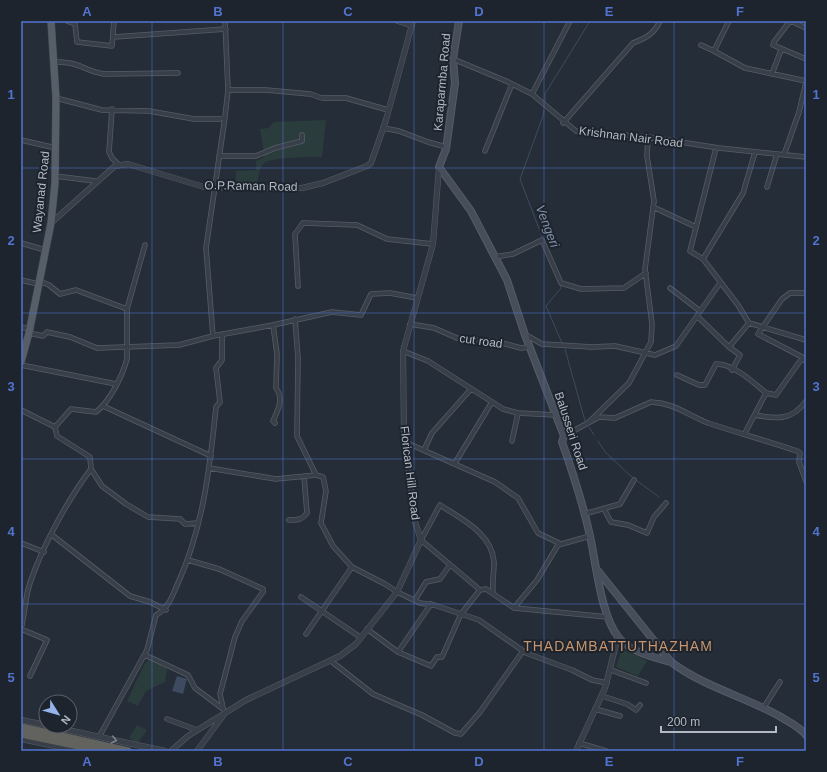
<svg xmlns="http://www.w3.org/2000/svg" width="827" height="772" font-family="Arial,sans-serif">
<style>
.green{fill:#2b3c3d}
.water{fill:#3d4a5f}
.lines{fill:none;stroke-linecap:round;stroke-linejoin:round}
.stream{stroke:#3d4a5f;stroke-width:1}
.minor-casing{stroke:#565d66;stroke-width:5.5}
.tertiary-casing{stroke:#565d66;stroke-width:6}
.secondary-casing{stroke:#565d66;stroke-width:8}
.primary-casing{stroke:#414851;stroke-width:8}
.trunk-casing{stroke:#434a53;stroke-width:8}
.minor{stroke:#383f48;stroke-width:4}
.tertiary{stroke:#383f48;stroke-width:5}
.secondary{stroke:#474e5b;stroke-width:6}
.primary{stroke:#565e68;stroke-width:7}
.trunk{stroke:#62625f;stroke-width:7}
.oneway{stroke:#7c838c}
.grid{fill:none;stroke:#5274d1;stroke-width:1;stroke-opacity:0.55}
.labels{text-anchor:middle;stroke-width:4;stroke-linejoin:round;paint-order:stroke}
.street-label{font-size:12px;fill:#b3bac4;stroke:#1d242d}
.water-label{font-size:13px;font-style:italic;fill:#7f90a9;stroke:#1d242d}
.quarter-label{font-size:14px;letter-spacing:1px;fill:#c6956d;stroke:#1d242d}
.neatline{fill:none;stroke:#5274d1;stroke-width:1.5}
.grid-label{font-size:13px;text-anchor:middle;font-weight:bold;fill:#5274d1}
</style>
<rect width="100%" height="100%" fill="#252d38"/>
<path class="green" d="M326,120L322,157C308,157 278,157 266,162C259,166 258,178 257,185L236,182V171L256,170V161L263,158L264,152L260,129L268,128L274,122Z
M622,649L647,661L638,676L616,667Z
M150,658L167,669L165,682L146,691L138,706L127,701L144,665Z
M137,725L147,730L138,743L129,738Z"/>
<path class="water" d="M177,676L187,679L183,694L172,691Z"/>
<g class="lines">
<path class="stream" d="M545,102V94L590,21
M543,239L520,179L543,116L544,110
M560,285L561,288L546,306L562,343
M565,349L585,421
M589,427L594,435
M598,441L606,453L633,478
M636,480L659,497"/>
<g class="minor-casing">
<path id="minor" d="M67,21L75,24L77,42L112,46L114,21
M225,21L228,90
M397,21L412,26
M729,21L714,51L745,68L806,81
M790,21L774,42L773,45L806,59
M791,21L806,28
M114,37L226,29
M701,45L714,51
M453,59L506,81L532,94L576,131L648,137L719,148L806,157
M55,62C79,61 84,71 104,74L178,73
M772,74L781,50
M532,94L570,21
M56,98L102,110L149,111L194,119H220L225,117L228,90H266L310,94L322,98H346L388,110
M112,109L109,152L112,158L119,165
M225,117L206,248L213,336L273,325
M563,123L633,43C646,38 654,34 660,21
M383,128L399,131L428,142L446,147
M21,140L56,148
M485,151L512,84
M755,152L743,193L703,259L738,305L749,323L806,340
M784,155L799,112L806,82
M219,156H256L275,148L302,141V135
M55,176L95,181
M767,187L777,154
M653,207L696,227
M21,243L45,250
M495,257L513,254L542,240L561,283L581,289L624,288L646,273
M703,259L690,251L716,148
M21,280L38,284
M39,281L49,285L60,294L76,290L127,309
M298,286L295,234L303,223L357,225L387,239L433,244
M670,288L700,311
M806,293H790L782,299L758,334L806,359
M697,316L729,347L749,323
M410,324L434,328L457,338L498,342L521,348L530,347
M21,327L29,329
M29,333L43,336L47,332L70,337L97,348L179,345L213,336
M526,335L542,344L592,347L615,346L655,355L676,346L720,283
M729,347L740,355L732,370
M403,351L428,361L503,409L518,413L556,415
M21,365L116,384
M677,375L699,385H705L716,364C734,364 753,382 766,393
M103,406L211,456
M21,410L55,427L71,409L96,412C110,401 122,377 127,359V309L145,245
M755,415C776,419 792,421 806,401
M275,423L273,421C278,410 284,399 276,388L277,354L273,325L332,312L361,315L371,294L390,293L417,298
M588,423L629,383L651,342L652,324L645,269L654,201L647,156L648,137
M55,427L57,436L90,457L91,469L102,486L126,504L148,517L180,519L185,524L198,523
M745,433L766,393L776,395L800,361L806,359
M564,436L599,417L615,418L651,402C675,403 687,415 708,423C738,433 768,441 797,451L800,453L799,462L806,481
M512,441L518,413
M405,442L495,482L518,498L538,533L561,544
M424,450L432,433L471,389
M455,463L492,402
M209,468L276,479L316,475L297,436L298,358L295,319
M316,475L323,477L326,491L321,523L333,546L352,567L385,584L397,592L420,603L434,605L479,620L526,653L572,670L592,680L607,683
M604,509L611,522L628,525L647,533L654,517L666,503
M584,514L620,504L634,480
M289,520C298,520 302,520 307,513L304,476
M52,535L130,596L150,602L166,610
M21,543L44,552
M188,560L219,569L263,589V592L242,621L235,637L220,694L223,708
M480,590L421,540L440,505C461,519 492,533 494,562C494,572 492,583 493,593
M301,597L360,637
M415,600L426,582L440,579L450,565
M514,608L608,617
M21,629C25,614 25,597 30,583C42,547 68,499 91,469
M21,629L47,640L30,676
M367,629L398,652L431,604
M306,634L352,567
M398,652L431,666L437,657H442L461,614L480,590L486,589L514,608L537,580L558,545L590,536
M145,655L188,675L195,688L223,709
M331,661L373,694L422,715L455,733L461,734L480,712L523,651
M611,670L646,683
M602,696L627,704L636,710L640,705
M764,707L780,682
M595,709L620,716
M167,719L197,730
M99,737L147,650L156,615C169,608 172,596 178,583C203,528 210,467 216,407L220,402L216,368L222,360V334
M579,743L606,751"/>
</g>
<g class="tertiary-casing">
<path id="tertiary" d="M51,223L115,166L128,164L204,187L263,188H302L323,183L367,166L371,163L386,120L413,21
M21,720L46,725
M49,726L165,751
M21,739L79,751
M171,751L188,736L246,700L340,656L356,644L397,592L421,540L415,522L404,436L403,351L433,244L439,167
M197,751L225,713
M576,751L605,688L618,637"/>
</g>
<g class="secondary-casing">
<path id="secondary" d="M459,21L453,59L455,83L446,149L439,167L471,211L507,280L525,335L564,436L562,442C573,473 583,504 590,536C596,563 601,617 619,638C632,653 654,657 671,662
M598,571L671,662C704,687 746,697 781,717C789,722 800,727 806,735"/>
</g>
<g class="primary-casing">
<path id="primary" d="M21,362L29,333L51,223L55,183L56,98L51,21"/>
</g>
<g class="trunk-casing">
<path id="trunk" d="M21,727L128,751
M21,734L103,751"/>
</g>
<use href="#minor" class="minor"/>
<use href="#tertiary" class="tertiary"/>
<use href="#secondary" class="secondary"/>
<use href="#primary" class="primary"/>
<use href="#trunk" class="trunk"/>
</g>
<defs><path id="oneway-chevron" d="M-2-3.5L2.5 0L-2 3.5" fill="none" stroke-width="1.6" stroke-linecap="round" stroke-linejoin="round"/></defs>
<use class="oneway" href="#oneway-chevron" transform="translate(114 740) rotate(12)"/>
<path class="grid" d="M152,21V751M283,21V751M414,21V751M544,21V751M674,21V751M21,168H806M21,313H806M21,459H806M21,604H806"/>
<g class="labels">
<g class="street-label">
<text transform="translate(442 82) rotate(-85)" y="4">Karaparmba Road</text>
<text transform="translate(631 137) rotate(7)" y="4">Krishnan Nair Road</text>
<text transform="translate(251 186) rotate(1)" y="4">O.P.Raman Road</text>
<text transform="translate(41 192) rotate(-84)" y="4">Wayanad Road</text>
<text transform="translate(481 341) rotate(8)" y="4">cut road</text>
<text transform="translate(571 431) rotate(72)" y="4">Balusseri Road</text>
<text transform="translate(410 473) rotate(83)" y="4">Florican Hill Road</text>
</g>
<g class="water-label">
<text transform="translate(548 226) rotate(69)" y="5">Vengeri</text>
</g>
<g class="quarter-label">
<text x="618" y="651">THADAMBATTUTHAZHAM</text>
</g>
</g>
<rect width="827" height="772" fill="none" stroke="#1d242d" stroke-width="44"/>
<g transform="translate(58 714) rotate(127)"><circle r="19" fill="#1d242d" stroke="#596069"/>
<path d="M0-3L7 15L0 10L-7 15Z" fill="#93b3ea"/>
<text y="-6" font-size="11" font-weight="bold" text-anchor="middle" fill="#b3bac4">N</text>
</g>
<path d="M661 726v6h115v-6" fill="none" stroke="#b3bac4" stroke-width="2"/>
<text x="667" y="726" font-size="12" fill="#b3bac4" stroke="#1d242d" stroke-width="3" paint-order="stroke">200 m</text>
<rect x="22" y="22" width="783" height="728" class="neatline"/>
<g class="grid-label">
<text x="87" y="16">A</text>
<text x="218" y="16">B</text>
<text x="348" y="16">C</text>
<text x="479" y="16">D</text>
<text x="609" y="16">E</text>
<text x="740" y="16">F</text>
<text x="11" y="99">1</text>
<text x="816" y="99">1</text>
<text x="11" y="245">2</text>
<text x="816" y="245">2</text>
<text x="11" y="391">3</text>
<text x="816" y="391">3</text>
<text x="11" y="536">4</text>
<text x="816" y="536">4</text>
<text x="11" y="682">5</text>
<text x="816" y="682">5</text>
<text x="87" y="766">A</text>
<text x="218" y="766">B</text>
<text x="348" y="766">C</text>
<text x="479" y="766">D</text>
<text x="609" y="766">E</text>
<text x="740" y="766">F</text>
</g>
</svg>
